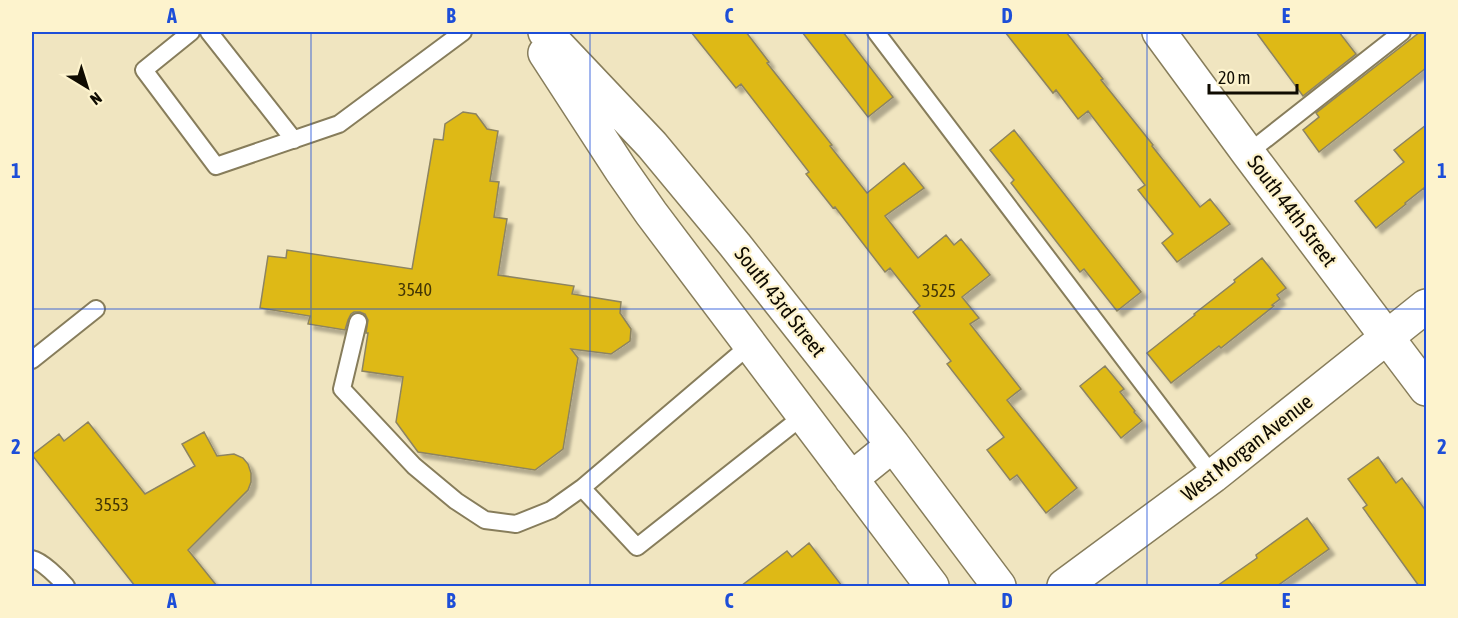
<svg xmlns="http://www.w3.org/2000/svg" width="1458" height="618" font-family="'Asap Condensed',sans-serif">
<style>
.building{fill:#deb916;stroke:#8d8461;stroke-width:1.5;filter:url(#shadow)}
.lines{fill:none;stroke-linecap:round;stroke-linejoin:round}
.lane-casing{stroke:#877d5b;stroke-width:20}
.street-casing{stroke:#877d5b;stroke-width:36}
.secondary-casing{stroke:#877d5b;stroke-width:36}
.lane{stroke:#fff;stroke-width:16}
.street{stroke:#fff;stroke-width:33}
.secondary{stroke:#fff;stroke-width:33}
.grid{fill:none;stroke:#1d4ed8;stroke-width:1.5;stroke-opacity:0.55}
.labels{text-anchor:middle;stroke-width:4.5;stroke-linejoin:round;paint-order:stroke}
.number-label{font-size:18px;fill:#433606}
.street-label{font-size:21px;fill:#0f0b01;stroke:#fdf3cd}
.neatline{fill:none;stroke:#1d4ed8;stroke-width:2}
.grid-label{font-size:20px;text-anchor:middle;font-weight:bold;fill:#1d4ed8}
</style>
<defs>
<filter id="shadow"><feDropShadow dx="5.5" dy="5.5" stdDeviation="1.5" flood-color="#0004"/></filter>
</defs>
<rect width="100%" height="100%" fill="#f0e5c0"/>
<path class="building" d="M691,32H746L769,62L767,63L832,145L830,146L867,193L904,163L924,188L885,216L918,258L946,235L954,245L961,239L990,275L962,297L979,318L970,324L1021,389L1007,400L1077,488L1046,513L1017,475L1010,480L987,450L1004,437L947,364L951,361L913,312L920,306L890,268L885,272L835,207L833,208L806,174L809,172L741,84L736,88Z
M802,32H843L893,97L868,117Z
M1005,32H1066L1103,79L1101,80L1153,145L1152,146L1200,207L1210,199L1230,224L1177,262L1162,243L1173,234L1138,190L1145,185L1088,111L1078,119L1056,90L1053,93Z
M1256,32H1339L1356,54L1303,96Z
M1420,32H1426V68L1319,152L1303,130L1319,117L1316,113Z
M463,112L476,114L487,129L498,131L490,181L499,182L494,217L507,219L498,275L574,286L572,294L621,302L620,313L631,329L630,341L611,354L571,349L578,358L563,449L535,470L418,452L396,422L403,377L362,371L368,333H366L368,320L365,314L360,312H354L351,314L348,320L345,330L308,324L310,316L260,308L268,256L286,258L287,250L412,269L434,139L443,140L445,124Z
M1426,125V192L1424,188L1405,203L1406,204L1376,228L1355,201L1404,162L1394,150Z
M1014,130L1141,292L1117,311L1084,269L1080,272L1011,183L1014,180L990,150Z
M1262,258L1286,288L1277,295L1280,299L1272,305L1274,306L1221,348L1219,346L1171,383L1147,353L1195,315L1194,314L1235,282L1234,280Z
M1105,366L1124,389L1120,392L1135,411L1134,412L1142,421L1121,438L1080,386Z
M88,422L145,494L195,466L182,444L204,432L217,456L234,454L243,458L248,464L251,473V482L248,490L188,550L217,586H135L32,455L59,434L64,441Z
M1378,457L1396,483L1402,478L1426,511V586H1419L1363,508L1367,505L1348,479Z
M1307,518L1329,549L1277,586H1217L1257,558L1256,555Z
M809,543L842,586H741L787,551L792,557Z"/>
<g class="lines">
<g class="lane-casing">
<path id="lane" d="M191,32L144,70L216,166L339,124L463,32
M209,32L294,140
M876,32L1213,476
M1248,153L1402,32
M358,322L342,389L414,466L456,501L485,520L516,524L551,510L582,488
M750,345L582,488L637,547L803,416
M32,360L96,309
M32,559C42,561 59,578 66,586"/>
</g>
<g class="street-casing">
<path id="street" d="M1159,32L1248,153L1426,389"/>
</g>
<g class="secondary-casing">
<path id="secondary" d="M545,32L652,145L735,245L893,445L999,586
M545,53L621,170L651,213L932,586
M851,479L893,445
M1064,586L1213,476L1426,306"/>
</g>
<use href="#lane" class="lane"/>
<use href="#street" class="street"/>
<use href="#secondary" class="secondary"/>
</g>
<path class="grid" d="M311,32V586M590,32V586M868,32V586M1147,32V586M32,309H1426"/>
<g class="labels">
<g class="number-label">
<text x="415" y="296">3540</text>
<text x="939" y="297">3525</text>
<text x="112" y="511">3553</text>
</g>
<g class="street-label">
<text transform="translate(1292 211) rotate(53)" y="7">South 44th Street</text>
<text transform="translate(780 302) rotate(52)" y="7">South 43rd Street</text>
<text transform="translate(1247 448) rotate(-38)" y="7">West Morgan Avenue</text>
</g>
</g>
<rect width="1458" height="618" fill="none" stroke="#fdf3cd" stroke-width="66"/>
<g transform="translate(87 87) rotate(142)" stroke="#fdf3cd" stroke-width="4.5" paint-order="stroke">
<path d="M0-4.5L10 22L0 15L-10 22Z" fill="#0f0b01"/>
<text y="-9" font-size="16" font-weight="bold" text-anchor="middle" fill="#0f0b01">N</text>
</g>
<path d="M1209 84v9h88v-9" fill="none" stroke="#0f0b01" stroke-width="3"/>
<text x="1218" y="84" font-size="18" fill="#0f0b01" stroke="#fdf3cd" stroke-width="4.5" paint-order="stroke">20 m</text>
<rect x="33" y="33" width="1392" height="552" class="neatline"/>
<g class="grid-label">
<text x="172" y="23">A</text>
<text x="451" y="23">B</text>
<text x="729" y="23">C</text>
<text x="1007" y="23">D</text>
<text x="1286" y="23">E</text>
<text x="16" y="178">1</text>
<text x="1442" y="178">1</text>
<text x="16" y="454">2</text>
<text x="1442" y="454">2</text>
<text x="172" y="608">A</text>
<text x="451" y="608">B</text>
<text x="729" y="608">C</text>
<text x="1007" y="608">D</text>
<text x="1286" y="608">E</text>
</g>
</svg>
